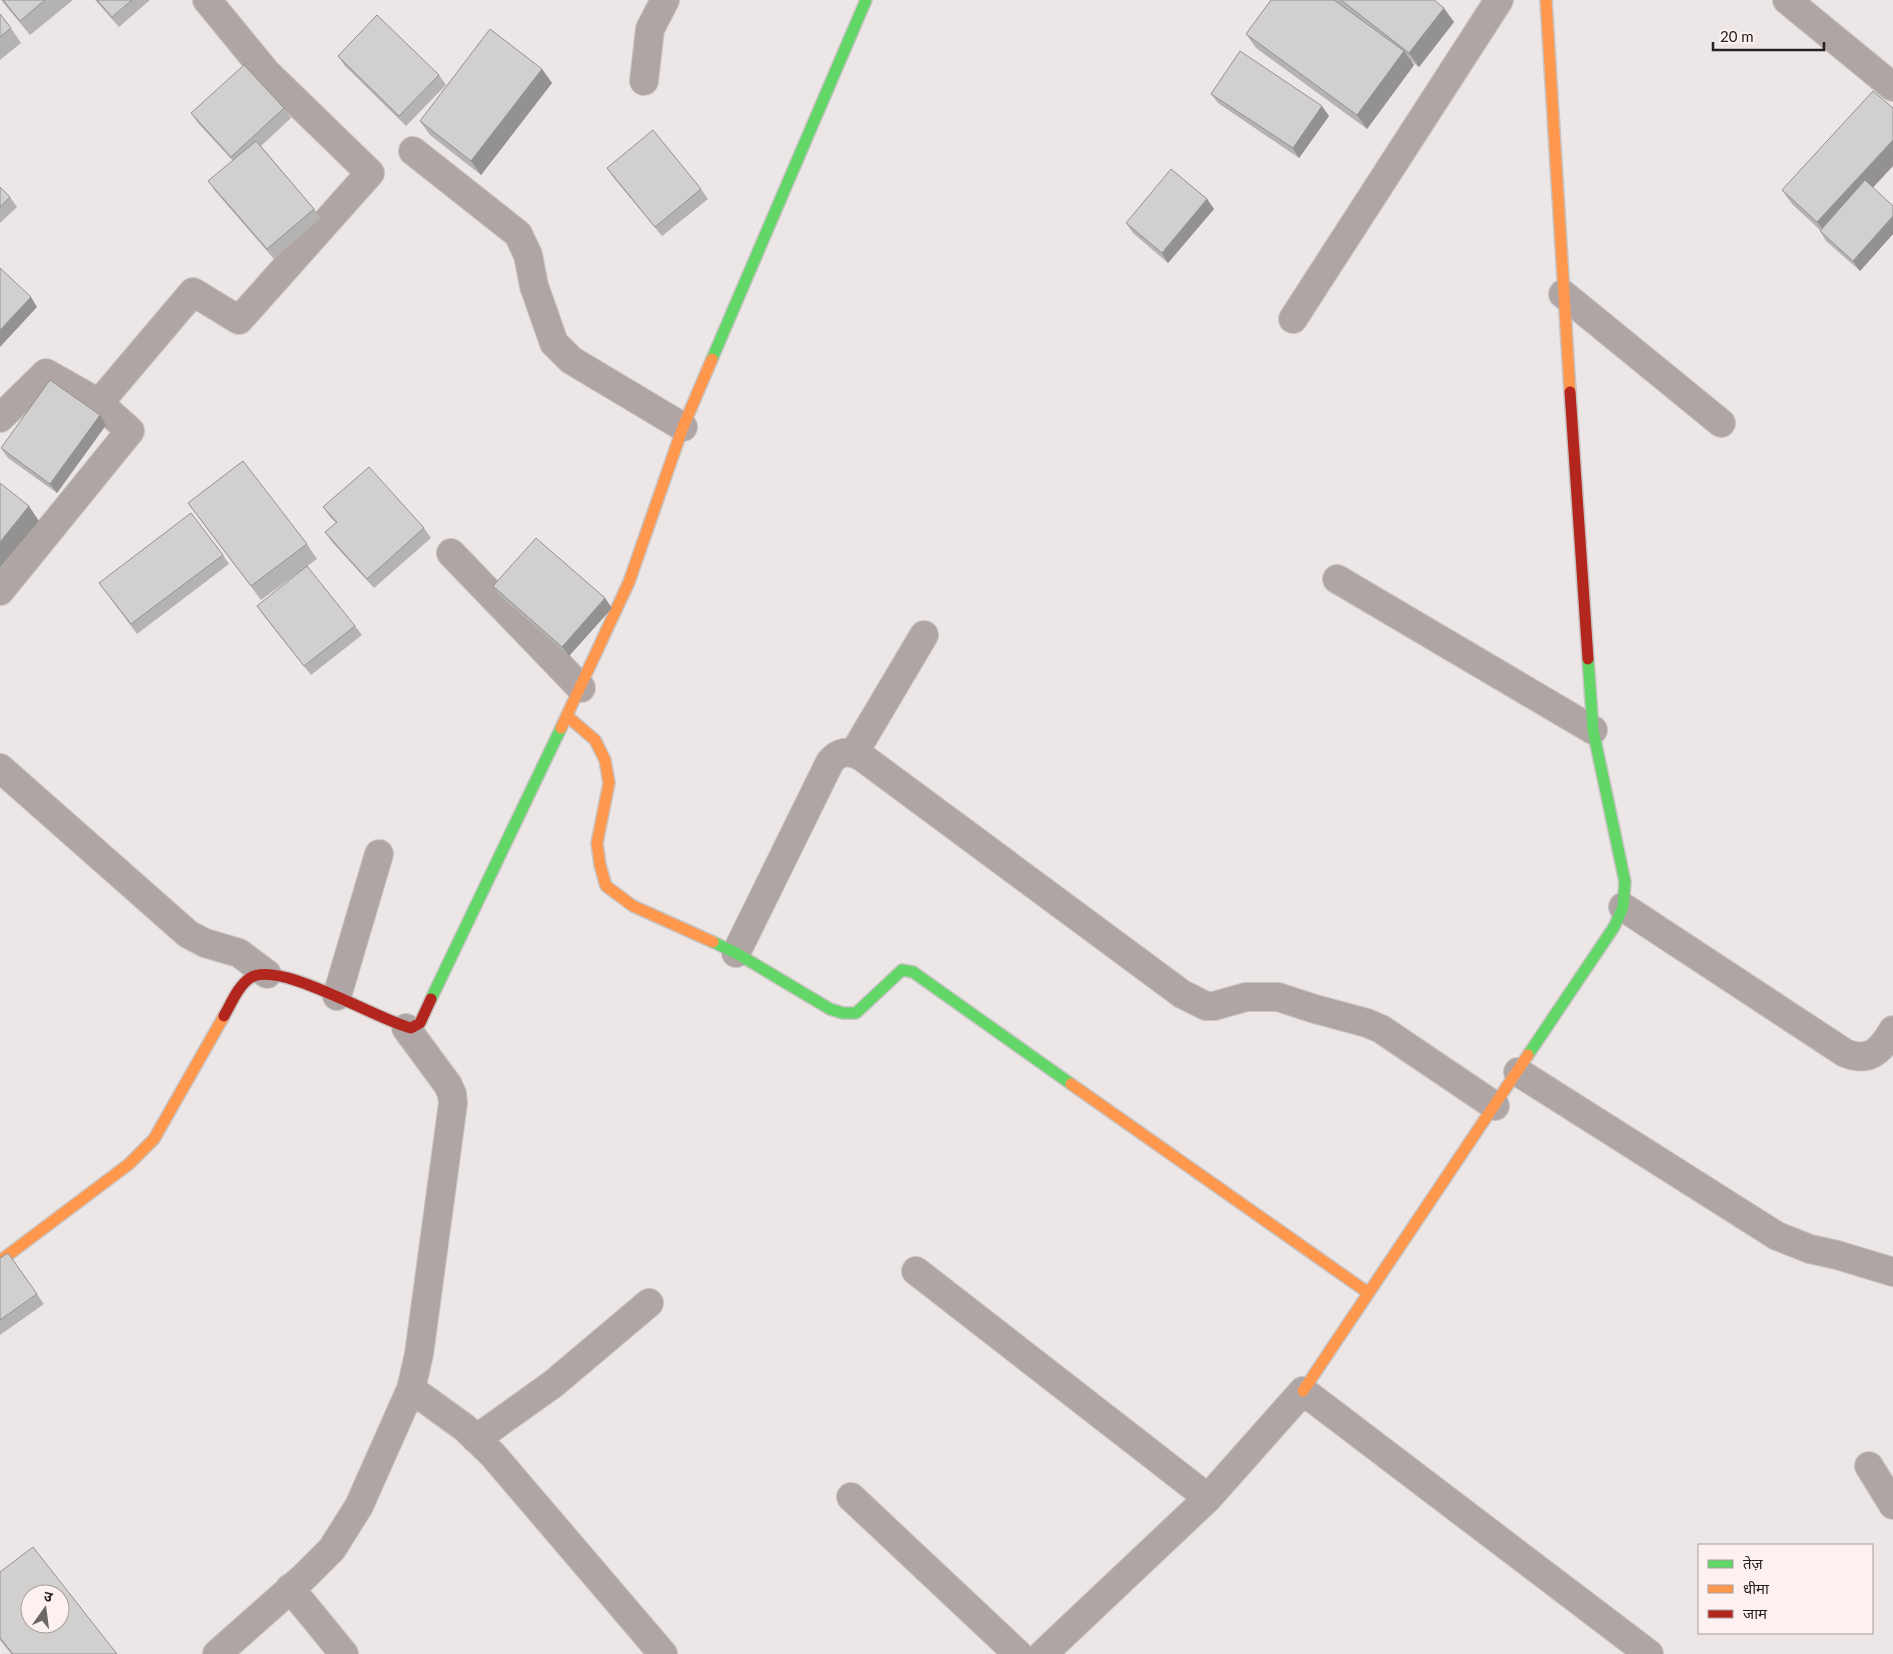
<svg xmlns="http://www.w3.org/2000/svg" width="1893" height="1654" font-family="Lato,'Noto Sans Devanagari',sans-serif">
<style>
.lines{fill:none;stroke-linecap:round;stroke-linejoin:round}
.street-casing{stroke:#c8c4c4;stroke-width:30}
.fast-casing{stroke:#c8c4c4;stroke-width:14}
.slow-casing{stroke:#c8c4c4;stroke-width:14}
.jam-casing{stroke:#c8c4c4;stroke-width:14}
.street{stroke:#b0a5a5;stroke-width:28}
.fast{stroke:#63d668;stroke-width:11}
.slow{stroke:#ff974d;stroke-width:11}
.jam{stroke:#b3261e;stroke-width:11}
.wall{fill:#b5b3b2}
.shaded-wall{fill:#939291}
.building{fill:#d2d0cf;stroke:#939291;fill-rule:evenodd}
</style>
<rect width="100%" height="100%" fill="#ece6e6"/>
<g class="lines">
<g class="street-casing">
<path id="street" d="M1787,0L1893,87
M644,81L650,29L665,0
M413,151L518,234L528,255L534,286L554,343L571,360L683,427
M1563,294L1721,423
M1293,319L1499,0
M99,403L193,292L239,320L370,173L266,72L207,0
M0,418L46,373L99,403L130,431L0,591
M451,553L581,688
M1337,579L1593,730
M854,753L924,635
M0,768L188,934L205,943L239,953L267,974
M1623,907L1845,1053C1869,1063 1881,1051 1893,1030
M736,953L830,762C839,751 849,750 862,757L1182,994L1206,1006H1214L1246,997H1278L1315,1009L1367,1023L1381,1029L1495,1106
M337,996L379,854
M1518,1072L1777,1236L1810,1249L1837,1255L1893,1272
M916,1271L1208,1498
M411,1389L465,1428L493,1455L663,1654
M476,1439L553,1384L649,1303
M1869,1466L1893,1505
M851,1497L1018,1654
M290,1588L344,1654
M217,1654L304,1577L332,1549L359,1506L411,1389L419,1354L453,1103L452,1094L448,1085L406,1028
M1043,1654L1208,1498L1303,1391L1649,1654"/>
</g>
<g class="fast-casing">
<path id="fast" d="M712,359L866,0
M713,942L736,953L830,1009L843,1013H856L902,970L913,972L1071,1084
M431,999L561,728
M1528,1055L1614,927L1623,907L1625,882L1593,730L1588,659"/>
</g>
<g class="slow-casing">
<path id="slow" d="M1546,0L1570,392
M567,716L595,740L605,760L609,783L597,843L600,865L606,886L633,906L713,942
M561,728L629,582L683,427L712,359
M1071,1084L1367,1292
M0,1261L129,1164L154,1139L224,1016
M1303,1391L1528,1055"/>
</g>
<g class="jam-casing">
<path id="jam" d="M1570,392L1588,659
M224,1016C231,1004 238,986 250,978C279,959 377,1020 411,1028L420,1023L431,999"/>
</g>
<use href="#street" class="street"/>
<use href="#fast" class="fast"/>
<use href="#slow" class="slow"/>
<use href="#jam" class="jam"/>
</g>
<path class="wall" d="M1,0H73L30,35Z
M95,0H150L119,27Z
M1271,0H1434L1454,22L1419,67L1411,61L1414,65L1367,129L1256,48L1246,34Z
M0,14L11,28L21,43L0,60Z
M338,56L439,75L446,85L406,126L345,66Z
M542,69L552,83L481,175L430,135L420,121Z
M1211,94L1329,116L1299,158L1218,103Z
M284,108L291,118L261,146L314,209L321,218L274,259L215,191L208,181L233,161L198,123L191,113Z
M607,168L701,189L708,199L662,236L613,177Z
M0,187L10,197L17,207L0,223Z
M1873,188L1893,206V234L1860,271L1826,241L1820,231V230L1792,204L1782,190Z
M1207,199L1214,209L1168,263L1133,233L1126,223Z
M106,425L57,493L8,458L1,448Z
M188,503L307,544L317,559L261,600Z
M323,507L424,528L431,538L374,588L332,542L325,532L336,523L330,517Z
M223,555L229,564L137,634L99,583Z
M493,586L612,608L569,656L500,596Z
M257,606L355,626L362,635L311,675L264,616Z
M8,1253L44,1304L0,1335V1258Z
M0,1572L117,1654H11L0,1640Z"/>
<path class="shaded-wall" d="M1444,8L1454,22L1419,67L1409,53Z
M1404,51L1414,65L1367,129L1357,115Z
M542,69L552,83L481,175L471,161Z
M1322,106L1329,116L1299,158L1293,148Z
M1893,140V166L1828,236L1817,222Z
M1207,199L1214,209L1168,263L1162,253Z
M1893,216V234L1860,271L1853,261Z
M31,297L37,307L0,347V330Z
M100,415L106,425L57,493L50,484Z
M29,506L39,521L0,568V542Z
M605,598L612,608L569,656L562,647Z"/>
<path class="building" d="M3,0H45L20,21Z
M97,0H132L112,17Z
M1271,0H1334L1404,51L1357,115L1246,34Z
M1341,0H1434L1444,8L1409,53Z
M0,14L11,28L0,37Z
M377,15L439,75L399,116L338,56Z
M490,29L542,69L471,161L420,121Z
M1240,51L1322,106L1293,148L1211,94Z
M244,65L284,108L231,157L191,113Z
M1873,91L1893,108V140L1817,222L1782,190Z
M653,130L701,189L655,227L607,168Z
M256,141L314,209L267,249L208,181Z
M1171,169L1207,199L1162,253L1126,223Z
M1865,180L1893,206V216L1853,261L1820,231Z
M0,187L10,197L0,207Z
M0,268L31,297L0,330Z
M50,380L100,415L50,484L1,448Z
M243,461L307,544L251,586L188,503Z
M369,467L424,528L367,579L325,532L337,522L323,507Z
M0,483L29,506L0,542Z
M191,513L223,555L131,624L99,583Z
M536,538L605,598L562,647L493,586Z
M307,566L355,626L304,666L257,606Z
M8,1253L37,1294L0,1320V1258Z
M33,1547L117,1654H13L0,1638V1572ZM30,1594H60V1624H30Z"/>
<rect x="1698" y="1544" width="175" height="90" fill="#fdf0f0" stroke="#a79e9e"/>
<rect x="1708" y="1560" width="25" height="8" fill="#63d668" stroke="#a79e9e"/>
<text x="1743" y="1569" font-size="15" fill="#272222">तेज़</text>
<rect x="1708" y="1585" width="25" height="8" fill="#ff974d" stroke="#a79e9e"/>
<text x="1743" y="1594" font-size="15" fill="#272222">धीमा</text>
<rect x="1708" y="1610" width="25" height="8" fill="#b3261e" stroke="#a79e9e"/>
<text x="1743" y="1619" font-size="15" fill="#272222">जाम</text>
<g transform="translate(45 1609) rotate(14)"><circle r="24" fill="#fdf0f0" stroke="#a79e9e"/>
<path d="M0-4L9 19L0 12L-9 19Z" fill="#6c6767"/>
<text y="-8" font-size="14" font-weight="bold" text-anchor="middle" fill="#272222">उ</text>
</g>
<path d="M1713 42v8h111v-8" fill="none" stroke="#272222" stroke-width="2.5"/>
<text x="1720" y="42" font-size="15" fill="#272222" stroke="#fdf0f0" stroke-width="4" paint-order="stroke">20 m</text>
</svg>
